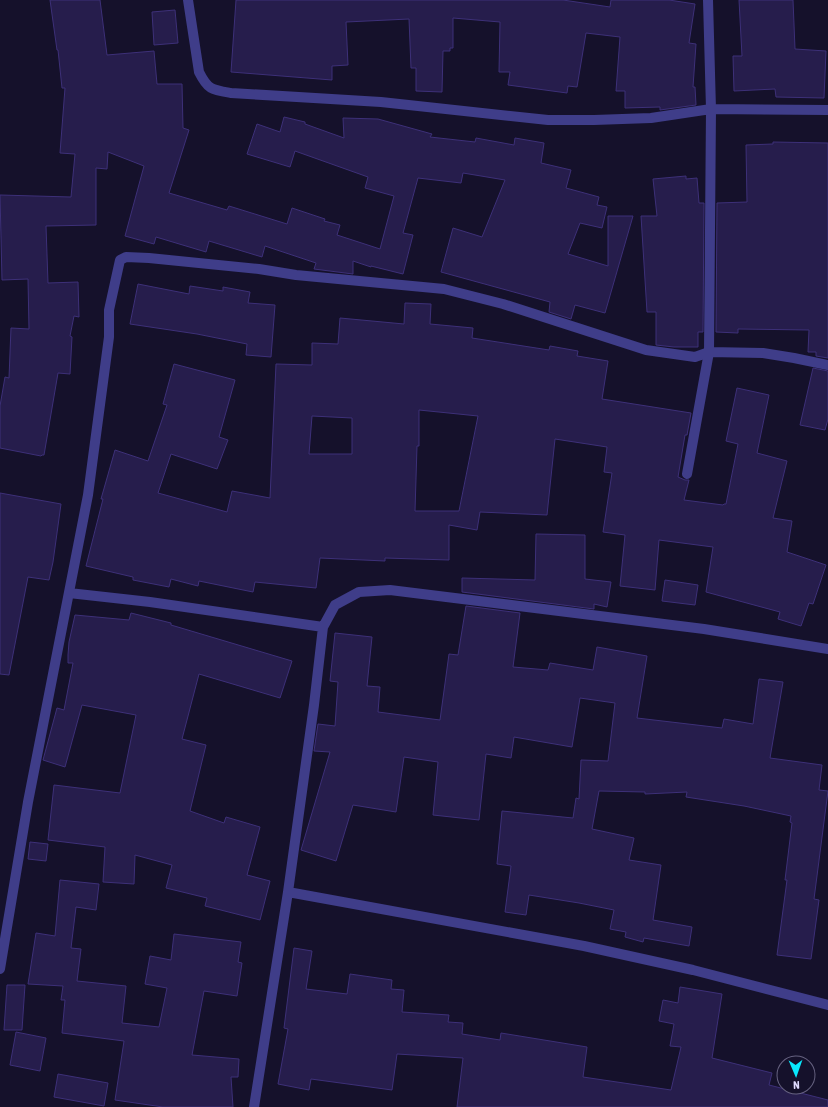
<svg xmlns="http://www.w3.org/2000/svg" width="828" height="1107" font-family="'Asap Condensed',sans-serif">
<style>
.building{fill:#261d4c;stroke:#3d3078;fill-rule:evenodd}
.lines{fill:none;stroke-linecap:round;stroke-linejoin:round}
.minor{stroke:#3f3d89;stroke-width:10}
</style>
<rect width="100%" height="100%" fill="#15112b"/>
<path class="building" d="M50,0H100L107,55L154,51L157,84H182L183,128L189,130L169,193L227,210L229,206L287,224L292,208L325,219L324,221L340,225L337,235L380,249L394,196L365,188L368,177L295,151L290,167L247,154L257,124L280,132L284,117L305,122V124L344,138L343,118L378,119L432,134L430,137L475,142L476,138L514,145L515,138L544,143L541,163L571,170L566,188L599,197L597,205L607,207L602,228L580,223L568,254L608,266V216H633L605,313L575,305L571,319L549,312L550,302L441,272L453,228L482,237L505,180L463,173L461,183L418,178L403,233L413,235L403,274L371,266V267L353,261V274L314,269L316,263L265,246L262,257L209,241L206,252L156,237L154,244L125,236L144,166L108,152L107,169L96,168V225L46,226L48,283L78,282L79,317L74,316L70,336L72,337L70,374L58,373L44,455H42L41,456L0,448V406L5,377L9,378L11,328L29,329L28,279L2,280L0,195L71,197L75,154L60,153L65,88H62L58,50H57Z
M236,0H563L610,7L611,0H669L695,4L689,43L696,44L693,87H695L696,105L660,110V107L625,108V91H616L620,37L586,33L577,87L568,86L567,93L508,85L510,72H499L500,22L453,18V48H450V51H443L442,92L416,91V68H411L409,19L346,22L348,65L332,66V80L231,72Z
M739,0H793L795,49L826,51L824,98L776,97L775,89L734,91L733,56H742Z
M175,10L178,43L154,45L152,12Z
M773,142L828,143V358L816,356V352H808L809,330L738,329V333L716,332L717,203L747,202L746,145L773,144Z
M686,176V179L697,178L699,203H704L703,332H698V347H674L656,345V312H647L641,216H657L653,179Z
M138,284L189,294L190,286L223,291V287L250,292L248,303L275,305L271,357L246,355L247,344L197,334L130,324Z
M405,303L431,304L430,324L473,328L472,338L549,350L550,346L578,351L577,356L608,361L602,399L691,413L687,435H685L678,477L685,480H689L684,500L723,505L724,504H726L738,444L726,441L737,388L769,395L757,453L787,461L773,518L792,521L787,552L826,565L813,604L809,603L801,626L778,619L780,612L706,592L713,547L659,540L655,590L620,586L625,535L603,532L612,473L604,472L607,447L555,439L547,515L480,512L477,530L449,525V560L385,558V561L320,558L316,588L255,582L253,592L199,581L198,586L171,579L169,587L133,580V577L86,566L103,499H101L115,450L148,461L167,405L163,404L174,364L235,380L219,437L228,440L217,469L171,454L158,493L227,512L232,491L270,498L276,364L312,365V343L338,344L340,318L404,324ZM419,410L478,416L459,511H415L417,446H419ZM312,416L352,418V454H309Z
M813,368L828,371V419L825,430L800,425Z
M0,493L61,504L53,562L49,580L28,577L9,675L0,674Z
M536,534L585,535V579L611,582L607,607L594,604V609L462,592V578L535,580Z
M665,580L698,585L695,605L662,601Z
M466,606L520,613L513,667L548,670L550,663L593,670L597,647L647,656L637,718L722,728L724,719L753,724L759,679L783,682L770,758L822,765L819,790L828,791L814,899L819,900L811,959L777,955L787,880H785L792,823L790,822L791,816L744,806L686,797L687,792L645,794V792L599,791L592,829L634,838L629,860L661,865L653,920L692,927L689,946L644,938L643,942L625,937L626,932L610,929L614,910L579,903L529,895L526,915L505,912L511,866L497,864L502,811L573,818L576,798L579,799L581,760L608,761L615,703L580,698L572,747L514,737L511,758L486,754L479,820L433,815L438,762L404,757L396,812L353,805L336,861L301,850L330,752L314,751L318,724L335,726L338,682L330,681L335,633L372,637L367,686L380,687L378,712L440,720L449,654L458,655Z
M131,613L171,623V625L292,661L280,698L199,674L182,739L206,745L190,811L224,823L226,817L260,827L247,875L270,881L260,920L205,906L207,898L166,888L172,865L135,855L134,884L103,882L105,847L48,840L54,785L120,793L136,715L82,705L65,767L43,760L57,708L64,710L73,663H68V655L69,642L75,615L129,620Z
M30,842L48,844L46,861L28,859Z
M60,880L99,884L96,910L76,907L71,948L81,949L77,981L126,986L122,1023L159,1027L167,988L145,984L150,956L171,960L174,934L241,942L238,962L242,963L237,996L204,991L192,1055L239,1059L238,1077H231L233,1107H163L115,1100L124,1041L62,1033L65,1000H61L63,986L28,984L36,933L55,936Z
M294,948L312,951L306,989L347,994L350,974L392,980L391,989L404,990L402,1012L449,1015L448,1022L463,1023L462,1034L500,1040L501,1033L587,1047L583,1077L671,1090L681,1047L670,1046L674,1024L659,1021L663,1000L678,1003L680,987L722,994L712,1058L772,1073L769,1085L828,1100V1107H457L463,1058L397,1054L392,1090L311,1079L309,1090L278,1084L288,1029L284,1028Z
M7,985H25L22,1030H4Z
M16,1032L46,1038L40,1071L10,1065Z
M58,1074L108,1083L104,1106L54,1097Z"/>
<g class="lines">
<path class="minor" d="M188,0L199,72C208,90 212,90 231,93L381,102L548,120H594L651,118L711,109L828,110
M687,474L709,352L711,109L708,0
M69,593L150,602L323,627
M288,892L584,946L693,970L828,1005
M0,969L28,802L88,495L109,337V310L120,260L126,257L149,258L259,269L296,275L444,289L503,304L646,350L695,357L709,352L763,353L794,358L828,365
M254,1107L288,892L314,705L323,627L335,605L359,592L390,590L704,629L828,649"/>
</g>
<g transform="translate(796 1075) rotate(178)"><circle r="19" fill="#15112b" stroke="#666280"/>
<path d="M0-3L7 15L0 10L-7 15Z" fill="#09e8fd"/>
<text y="-6" font-size="11" font-weight="bold" text-anchor="middle" fill="#dfdbff">N</text>
</g>
</svg>
